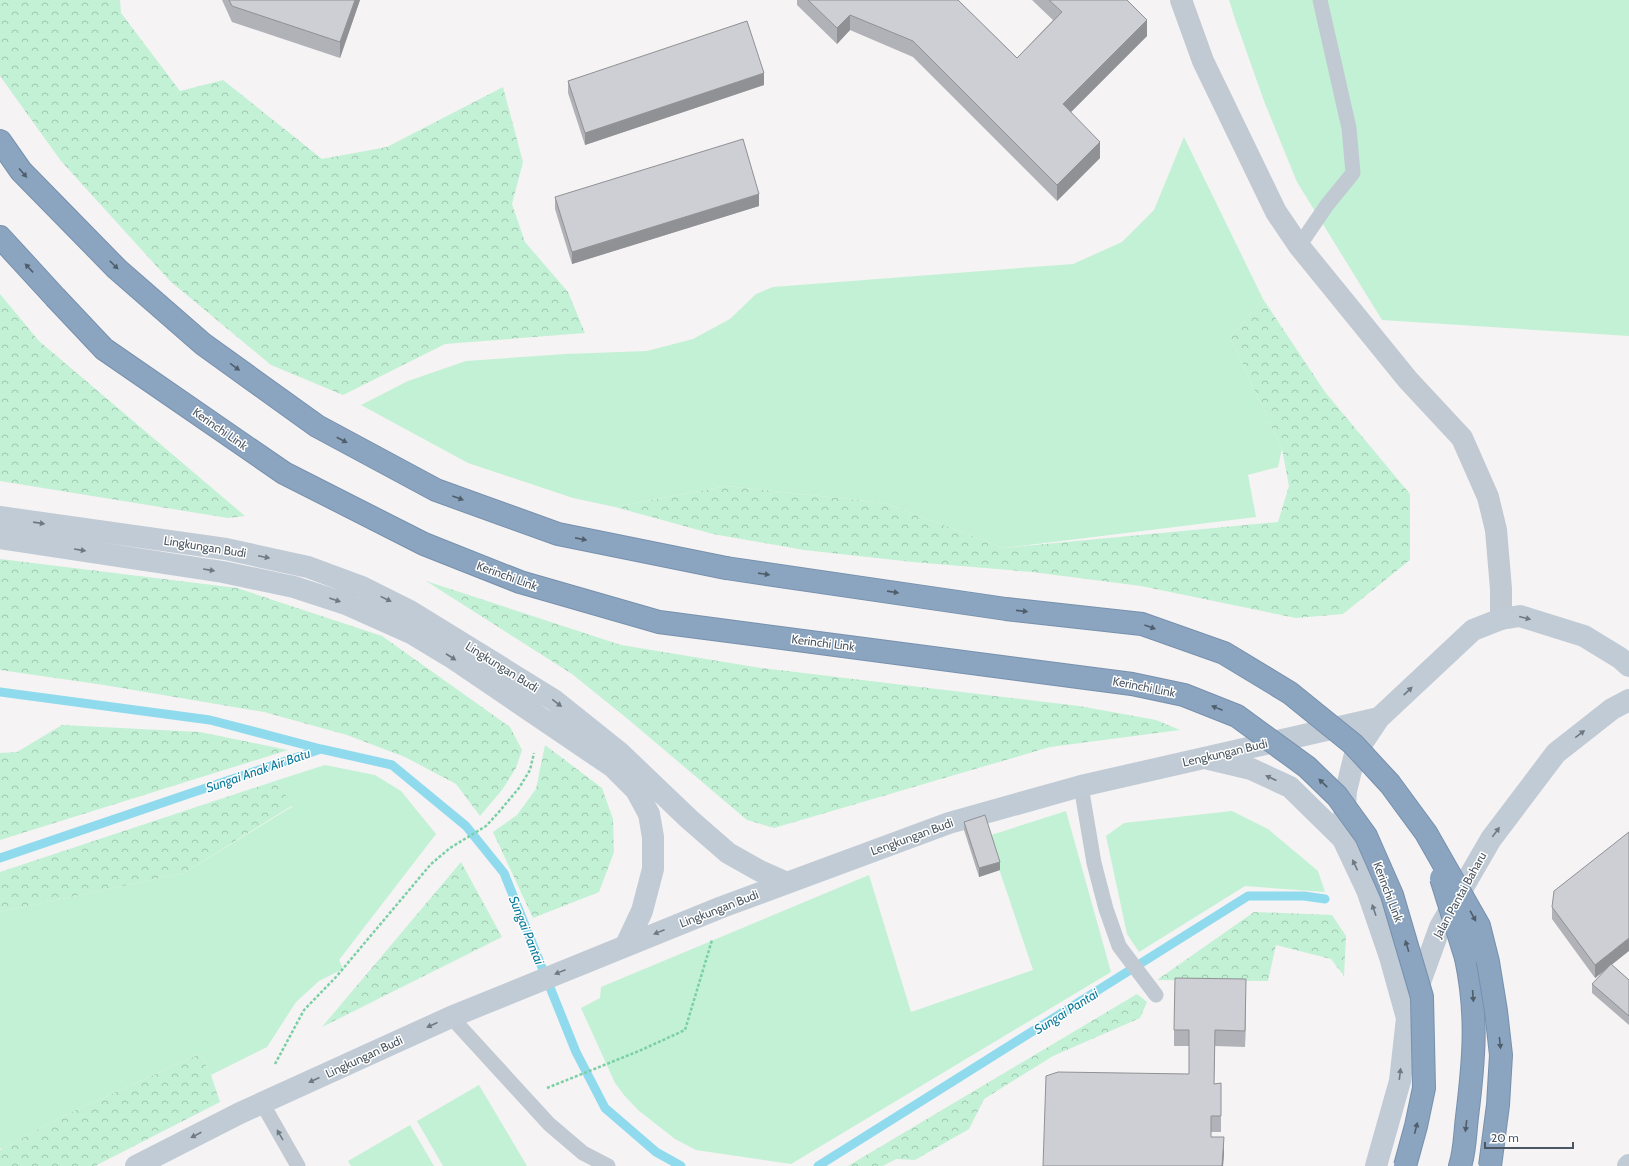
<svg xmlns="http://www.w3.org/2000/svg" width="1629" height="1166" font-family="Cabin,sans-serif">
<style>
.grass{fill:#c3f1d5}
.forest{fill:url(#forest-crowns)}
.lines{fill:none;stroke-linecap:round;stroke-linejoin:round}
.stream{stroke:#90daee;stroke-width:9}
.highway-casing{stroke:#7690ad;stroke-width:24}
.path{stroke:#7ad0a6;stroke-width:2.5;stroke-dasharray:3 2;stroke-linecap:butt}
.lane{stroke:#c1cad2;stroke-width:15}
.street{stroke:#c1cad2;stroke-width:22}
.secondary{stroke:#c1cbd6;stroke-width:22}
.highway{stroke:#8ba5c1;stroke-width:22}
.highway-bridge-casing{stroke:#7690ad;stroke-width:24;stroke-linecap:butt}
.highway-bridge{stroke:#8ba5c1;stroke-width:22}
.wall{fill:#b0b2b7}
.shaded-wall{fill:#909195}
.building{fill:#cdcfd5;stroke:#909195}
.oneway{fill:#505e6b}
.oneway2{fill:#6e7984}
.oneway3{fill:#6e7983}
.labels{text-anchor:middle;stroke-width:3;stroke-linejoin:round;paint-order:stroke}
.street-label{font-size:12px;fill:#4a5661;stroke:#fff}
.water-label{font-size:13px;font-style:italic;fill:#0c7c9b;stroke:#fff}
</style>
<defs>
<pattern id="forest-crowns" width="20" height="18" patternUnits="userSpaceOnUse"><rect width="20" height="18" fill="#c3f1d5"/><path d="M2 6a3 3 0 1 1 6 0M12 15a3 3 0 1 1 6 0" fill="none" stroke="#a0c6b0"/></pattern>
</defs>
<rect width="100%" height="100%" fill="#f5f3f3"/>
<path class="grass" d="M1229,0H1629V336L1382,320L1297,182L1264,101L1235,19Z
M1184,137L1263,299L1230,337L1282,449L1278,467L1248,475L1256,517L1004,548L885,503L726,486L615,507L573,498L468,463L361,405L408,381L466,361L565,354L647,351L693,339L730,319L756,294L773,287L1073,264L1122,242L1154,210Z
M325,765L375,775L401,791L436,834L339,960L343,969L319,981L296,1002L267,1047L211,1075L200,1054L63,1116L2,1149L0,1148V912L184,873L293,806L275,781Z
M1066,811L1111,972L791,1164L696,1150L675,1139L638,1110L624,1095L615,1083L581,1008L600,998L601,987L869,875L911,1012L1033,970L988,836Z
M1232,811L1268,829L1318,871L1325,892L1245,886L1139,952L1127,934L1106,836L1124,823Z
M479,1085L527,1166H443L417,1121Z
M410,1125L434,1166H351L348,1161Z"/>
<path class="forest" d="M0,0H120L121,13L180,91L223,80L322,159L387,147L503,87L523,162L512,204L525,242L568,292L585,333L445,344L343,395L271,365L170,281L61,161L0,76Z
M0,294L39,341L245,516L228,518L0,481Z
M1263,299L1325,392L1410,494V560L1343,614L1296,618L1141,586L1032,572L913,562L804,550L713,534L615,507L726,486L885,503L1004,548L1278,522L1289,486L1282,449L1230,337Z
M0,559L237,588L382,636L510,727L522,750L516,768L502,790L480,816L456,784L405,757L347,735L264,712L104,685L0,670Z
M426,581L621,645L761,668L1079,706L1156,720L1180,730L1050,747L774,828L747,820L629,720L572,674Z
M62,725L200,732L288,750L0,840V753L17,752Z
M545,745L602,788L613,819L614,852L599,892L533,918L493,832L517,815L536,789Z
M275,781L293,805L184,873L0,912V872Z
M461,862L502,937L322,1027Z
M1254,912L1332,915L1346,936L1344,976L1331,959L1276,945L1268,981L1157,980Z
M1137,994L1147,1002L1140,1018L1053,1056L984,1099L969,1129L915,1160L896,1159L883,1166H848Z
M200,1054L211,1075L220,1102L95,1166H0V1150L2,1149L63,1116Z"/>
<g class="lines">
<path class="stream" d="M0,692L210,720L321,749L392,765L466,826L504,873L576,1052L605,1108L656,1152L681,1166
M0,858L321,749
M818,1166L1248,896H1304L1325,899"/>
<g class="highway-casing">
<path id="highway" d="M0,141L21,171L117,269L203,344L317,426L436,490L558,534L726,568
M0,237L55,297
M1460,1166C1465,1151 1465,1133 1467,1117C1474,1060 1478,1015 1466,958"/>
</g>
<path class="path" d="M275,1064L304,1010L336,977L431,864L450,848L486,826L498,813L519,788L530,770L534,753
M547,1088L639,1051L685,1030L712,940"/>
<path class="lane" d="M1299,246L1327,205L1353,173L1349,128L1320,0
M1081,786L1094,863L1106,909L1119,946L1156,995
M451,1017L549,1124L583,1153L608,1166
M262,1103L298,1166"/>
<path class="street" d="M1181,0L1203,61L1276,212L1299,246L1408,380L1462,438L1488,497L1496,530L1501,589V619"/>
<path class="secondary" d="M0,517L226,549L308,567L362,587L410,611L554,700L619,752L689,819L728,853L760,871L787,883
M0,538L223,572L294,587L346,604L413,634L451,657L613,767L636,790L649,814L653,837V869L642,911L626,945
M1209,759L1251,769L1290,787L1343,839L1367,890L1390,957L1407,1018
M1344,820L1346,791L1355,754L1379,718
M136,1166L240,1113L451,1017L722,907L895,843L949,823L1081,786L1379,718L1473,630L1501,619L1520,616L1584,636L1620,658L1629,666
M1376,1166L1400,1081L1407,1018L1440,927L1491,839L1556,753L1612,709L1629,700
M1628,1166L1629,1165"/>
<use href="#highway" class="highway"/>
<g class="highway-bridge-casing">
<path id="highway-bridge" d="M55,297L104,349L284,473L424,544L520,582L659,622L1132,684L1184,695L1237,716L1307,767L1337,796L1366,836L1392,895L1422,997L1424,1088L1416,1126L1405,1166
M726,568L1006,609L1142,624L1224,653L1290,693L1353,744L1390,784L1426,833L1479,926L1488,962L1496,1011L1501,1055L1498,1105L1490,1166
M1441,878L1466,958"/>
</g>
<use href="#highway-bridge" class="highway-bridge"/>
</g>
<path class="wall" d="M222,0H360L340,58L232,22Z
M797,0H958L1017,58L1053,20L1032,0H1127L1147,36L1071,112L1100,158L1057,201L913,57L850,30L837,44L797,5Z
M568,81L764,85L585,145L568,93Z
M555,197L759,206L572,264L555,209Z
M964,822L1000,870L979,877L964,830Z
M1552,907L1612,965L1629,980V1025L1592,993V984L1604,971L1595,978L1552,919Z
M1246,995L1245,1047L1215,1046L1214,1084L1221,1083V1132H1211V1137L1224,1153L1223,1166H1043L1189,1074V1046H1174V1030Z"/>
<path class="shaded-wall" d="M355,0H360L340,58V42Z
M850,15V30L837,44V28Z
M1147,20V36L1063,120V104Z
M764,73V85L585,145V133Z
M1100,142V158L1057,201V185Z
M759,194V206L572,264V252Z
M1000,862V870L979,877V868Z
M1629,938V951L1595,978V965Z
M1246,979V995L1245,1047V1031Z
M1224,1137V1153L1223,1166H1222Z"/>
<path class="building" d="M229,0H355L340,42L232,6Z
M808,0H958L1017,58L1062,12L1049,0H1127L1147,20L1063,104L1100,142L1057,185L913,41L850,15L837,28Z
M747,21L764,73L585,133L568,81Z
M743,139L759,194L572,252L555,197Z
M985,815L1000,862L979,868L964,822Z
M1629,832V938L1595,965L1552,907L1554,891Z
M1611,964L1629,980V1016L1592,984Z
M1175,978L1246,979L1245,1031L1215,1030L1214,1084L1221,1083V1116H1211V1137H1224L1222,1166H1043L1046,1076L1058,1072L1189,1074V1030H1174Z"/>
<defs><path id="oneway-solid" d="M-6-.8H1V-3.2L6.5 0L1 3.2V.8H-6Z"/></defs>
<g class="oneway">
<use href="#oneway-solid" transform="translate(23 173) rotate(49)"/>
<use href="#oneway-solid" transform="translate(114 265) rotate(45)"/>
<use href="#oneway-solid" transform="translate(29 268) rotate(-133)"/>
<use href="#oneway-solid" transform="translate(235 367) rotate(36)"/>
<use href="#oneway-solid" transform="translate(342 440) rotate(28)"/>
<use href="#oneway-solid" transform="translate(458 498) rotate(20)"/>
<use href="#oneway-solid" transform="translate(581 539) rotate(11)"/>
<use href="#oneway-solid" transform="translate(764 574) rotate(8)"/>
<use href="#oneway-solid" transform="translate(893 592) rotate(8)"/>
<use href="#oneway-solid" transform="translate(1022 611) rotate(6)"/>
<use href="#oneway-solid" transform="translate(1150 627) rotate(20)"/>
<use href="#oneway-solid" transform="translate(1217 708) rotate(-158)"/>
<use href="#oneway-solid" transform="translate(1323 783) rotate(-136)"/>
<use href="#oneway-solid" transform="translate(1473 916) rotate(61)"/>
<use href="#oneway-solid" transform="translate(1407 946) rotate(-107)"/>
<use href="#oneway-solid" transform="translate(1473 996) rotate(86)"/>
<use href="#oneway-solid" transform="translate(1500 1043) rotate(84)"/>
<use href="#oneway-solid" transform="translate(1466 1126) rotate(97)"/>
<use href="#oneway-solid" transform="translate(1416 1128) rotate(-76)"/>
</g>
<g class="oneway2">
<use href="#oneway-solid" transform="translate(39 523) rotate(8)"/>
<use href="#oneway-solid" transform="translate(80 550) rotate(9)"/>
<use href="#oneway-solid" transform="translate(264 557) rotate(12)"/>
<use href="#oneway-solid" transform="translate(209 570) rotate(9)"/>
<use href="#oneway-solid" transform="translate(386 599) rotate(26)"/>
<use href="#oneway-solid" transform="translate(335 600) rotate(19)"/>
<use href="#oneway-solid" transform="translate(1525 618) rotate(14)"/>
<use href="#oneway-solid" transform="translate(451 657) rotate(33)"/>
<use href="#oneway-solid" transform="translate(1408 691) rotate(-43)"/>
<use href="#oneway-solid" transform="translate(557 703) rotate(37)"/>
<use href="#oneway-solid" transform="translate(1580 734) rotate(-38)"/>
<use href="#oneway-solid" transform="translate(1271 778) rotate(-155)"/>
<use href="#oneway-solid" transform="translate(1496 832) rotate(-53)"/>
<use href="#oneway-solid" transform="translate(1355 865) rotate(-115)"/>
<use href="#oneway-solid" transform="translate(1374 910) rotate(-109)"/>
<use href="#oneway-solid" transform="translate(659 932) rotate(158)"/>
<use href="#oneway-solid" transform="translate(560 972) rotate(158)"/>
<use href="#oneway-solid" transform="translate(432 1025) rotate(155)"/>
<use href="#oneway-solid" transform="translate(1400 1074) rotate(-83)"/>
<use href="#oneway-solid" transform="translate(314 1080) rotate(155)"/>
<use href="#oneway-solid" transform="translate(196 1135) rotate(153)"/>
</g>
<use class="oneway3" href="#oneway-solid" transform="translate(280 1135) rotate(-120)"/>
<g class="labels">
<g class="street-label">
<text transform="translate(220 429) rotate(35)" y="4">Kerinchi Link</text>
<text transform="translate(205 547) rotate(9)" y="4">Lingkungan Budi</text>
<text transform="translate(507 576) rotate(20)" y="4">Kerinchi Link</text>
<text transform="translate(823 643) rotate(7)" y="4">Kerinchi Link</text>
<text transform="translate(502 667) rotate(32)" y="4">Lingkungan Budi</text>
<text transform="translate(1144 687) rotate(11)" y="4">Kerinchi Link</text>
<text transform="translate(1225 753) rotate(-13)" y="4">Lengkungan Budi</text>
<text transform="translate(912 837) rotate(-20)" y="4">Lengkungan Budi</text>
<text transform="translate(1388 892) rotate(69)" y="4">Kerinchi Link</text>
<text transform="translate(1460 895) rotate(-61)" y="4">Jalan Pantai Baharu</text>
<text transform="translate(719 909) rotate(-21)" y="4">Lingkungan Budi</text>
<text transform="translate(364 1057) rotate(-25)" y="4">Lingkungan Budi</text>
</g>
<g class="water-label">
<text transform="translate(258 770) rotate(-19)" y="5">Sungai Anak Air Batu</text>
<text transform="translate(527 930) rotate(68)" y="5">Sungai Pantai</text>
<text transform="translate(1066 1011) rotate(-32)" y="5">Sungai Pantai</text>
</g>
</g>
<path d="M1485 1142v6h88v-6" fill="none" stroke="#4a5661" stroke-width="2"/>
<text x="1491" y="1142" font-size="12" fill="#4a5661" stroke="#ffffff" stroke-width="3" paint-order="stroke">20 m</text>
</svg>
